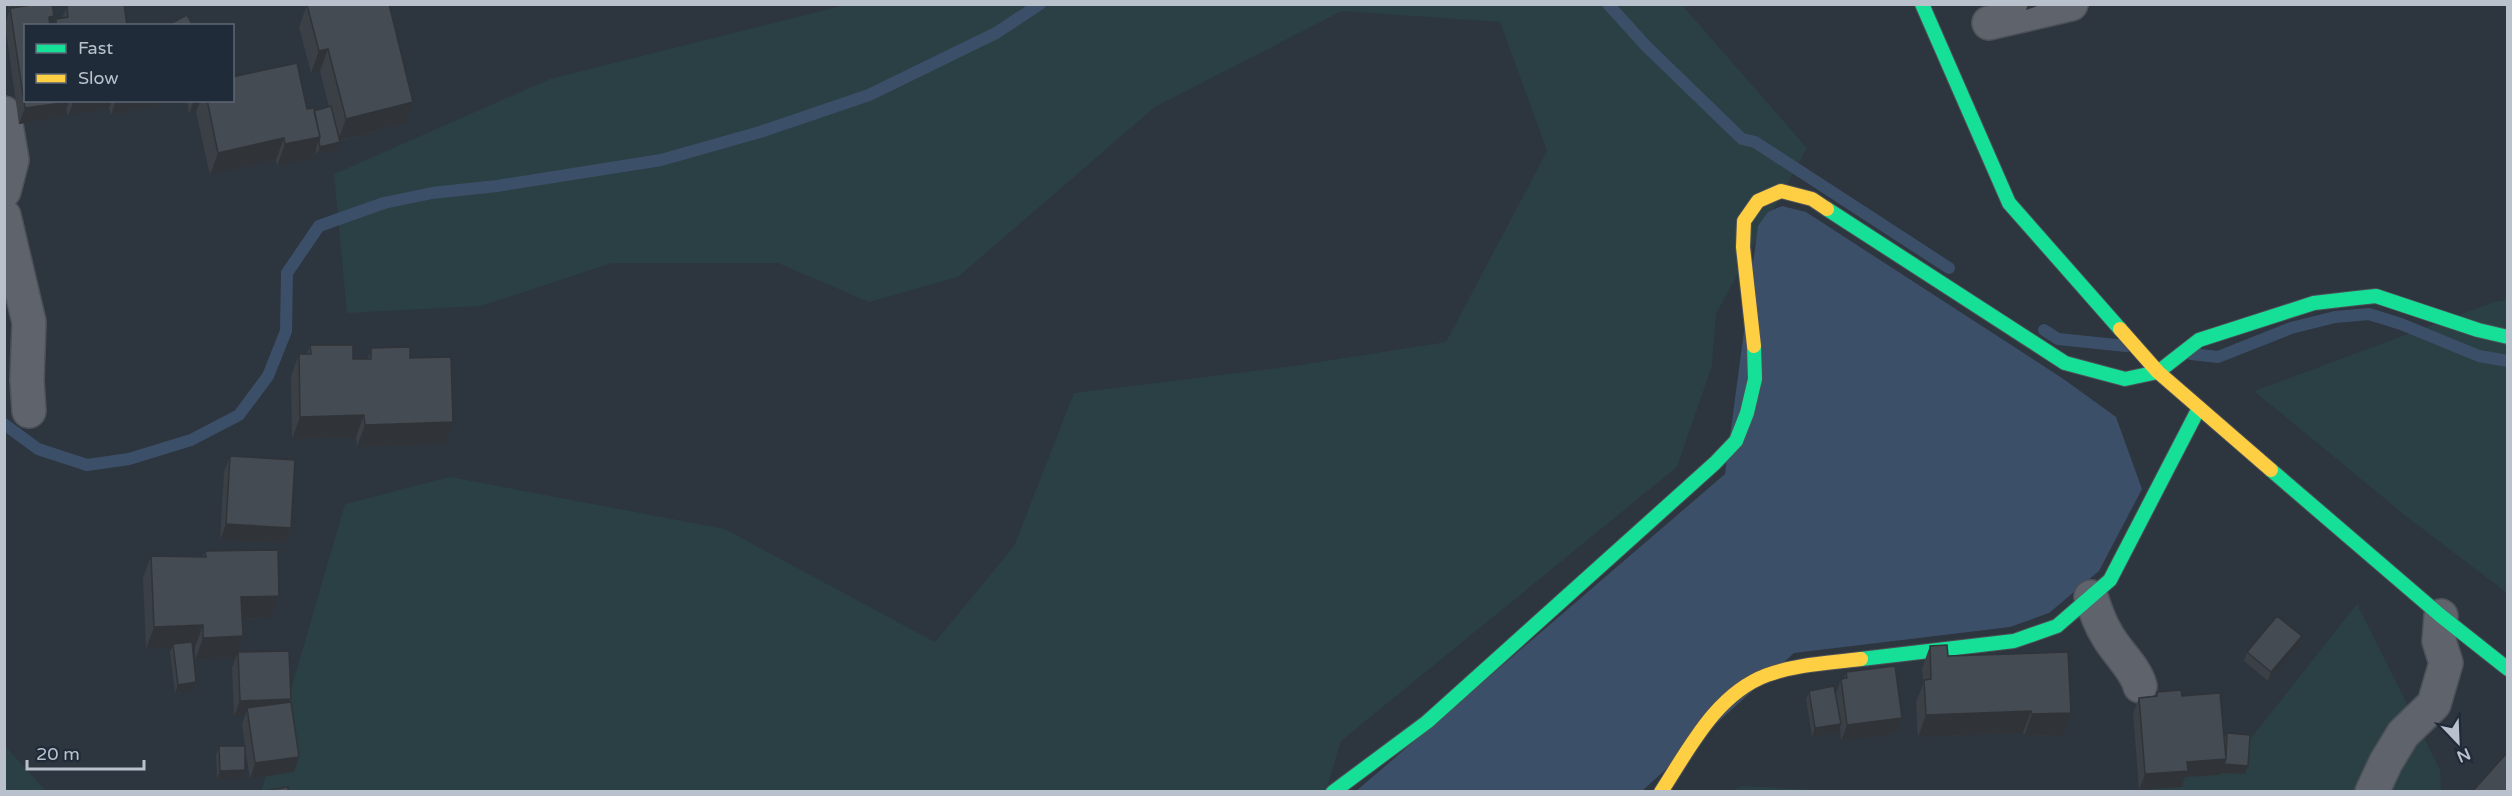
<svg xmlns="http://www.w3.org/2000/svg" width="2512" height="796" font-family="'Varela Round',sans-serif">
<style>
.green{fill:#2a4044}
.water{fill:#3c4f69}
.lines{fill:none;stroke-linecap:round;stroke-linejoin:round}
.stream{stroke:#3c4f69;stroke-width:12}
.street-casing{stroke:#4c5158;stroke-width:36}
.fast-casing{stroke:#4c5158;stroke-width:16}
.slow-casing{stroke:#4c5158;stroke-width:16}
.street{stroke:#5f636b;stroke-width:33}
.fast{stroke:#16e098;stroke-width:14}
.slow{stroke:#ffcf43;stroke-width:14}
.wall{fill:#3b4047}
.shaded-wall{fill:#303439}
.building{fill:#454b52;stroke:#303439;stroke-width:1.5}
</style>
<rect width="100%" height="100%" fill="#2d353e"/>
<path class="green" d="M845,5H1682L1807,148L1716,314L1712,366L1677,467L1341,741L1326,791L261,792L345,504L450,477L725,529L935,642L1014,546L1074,393L1294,366L1446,342L1547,151L1500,22L1342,11L1155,107L958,277L869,302L778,263H612L481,306L347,313L334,174L550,79Z
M2507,300V593L2407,517L2254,391L2494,302Z
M2357,604L2440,770L2441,792H2144L2247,743Z
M4,746H5L46,791H5Z
M1742,786L1838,791H1732Z"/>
<path class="water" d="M1782,206L1806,212L2062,378L2116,417L2142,489L2099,571L2049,613L2010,627L1794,653L1642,791L1355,792L1725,474L1758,226L1768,212Z"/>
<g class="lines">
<path class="stream" d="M1608,4L1646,46L1742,139L1755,142L1949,268
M2044,330L2058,339L2126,346
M2191,354L2218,357L2291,328L2335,317L2369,314L2401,324L2479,356L2508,361
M4,424L38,449L87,465L129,459L191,440L239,415L268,376L286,331L287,273L319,226L384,203L432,193L497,186L661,160L760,132L869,95L996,33L1040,4"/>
<g class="street-casing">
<path id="street" d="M1989,23L2071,4
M4,113L12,160L4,191
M4,216L29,322L27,380L29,411
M2091,597C2095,609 2099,622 2106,633C2115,651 2135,667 2140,686
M2372,792L2386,762L2403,734L2434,704L2446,663L2439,641L2441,616"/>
</g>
<g class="fast-casing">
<path id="fast" d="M1922,4L2009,203L2120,329
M1827,209L2065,363L2125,379L2158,372L2199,340L2314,303L2357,298L2376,296L2478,330L2508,337
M2271,470L2441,616L2508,669
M1861,659L2014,641L2057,626L2110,580L2199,408
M1333,792L1427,722L1715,463L1736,441L1747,413L1755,379L1754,346"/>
</g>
<g class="slow-casing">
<path id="slow" d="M2120,329L2158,372L2271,470
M1754,346L1743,247L1744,221L1758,201L1781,191L1812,199L1827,209
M1661,792C1689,749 1716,694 1767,675C1797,664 1830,663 1861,659"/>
</g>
<use href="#street" class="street"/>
<use href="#fast" class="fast"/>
<use href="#slow" class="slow"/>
</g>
<path class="wall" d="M8,4H52L54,16L26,100H165L163,105L111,115L109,108L68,116L66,107L63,117L19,124L5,24L9,12Z
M307,5L405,123L340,141L337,150L317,155L316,149L312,159L277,166L276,160L210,175L196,112L189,114L187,100H232L307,109L314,111L329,107L320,71L311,73L299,27Z
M67,6L127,26H53L56,19L62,18Z
M310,345L353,359H368L371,348L410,358L445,444L357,447L356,437L292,439L291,376L299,354H307Z
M230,456L291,528L286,543L220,540L224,472Z
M205,551L279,596L271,618L242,619L235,658L195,660V647H192L196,682L193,691L175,693L170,652L172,648L146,649L143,578L151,556L203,557Z
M2302,636L2299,645L2268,681L2244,661L2247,652Z
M1930,646L1948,656L2071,713L2063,735L2024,736L2023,733L1918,737L1916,702L1923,684L1922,668Z
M238,652L289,703L294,772L250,779L245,747V770L242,779H217L216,755L219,746H245L242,724L245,716H234L232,668Z
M1846,672L1902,718L1896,734L1841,741L1840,727L1838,732L1812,737L1806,699L1809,691L1836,694L1841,679L1844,678Z
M2157,692L2182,696L2224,739L2227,733L2248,766L2245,774L2221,773L2222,770L2220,775L2185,777L2182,787L2139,790L2133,713L2139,698L2155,696Z"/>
<path class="shaded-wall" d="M2028,4H2043L2026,10Z
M54,16L50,26L49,17Z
M328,49L320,71L311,73L319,51Z
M74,100H112L109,108L68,116Z
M116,100H165L163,105L111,115Z
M194,100H201L196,112L189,114Z
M69,102L63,117L19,124L25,108Z
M413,102L405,123L338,141L346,119Z
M320,137L312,159L277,166L285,144Z
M284,138L276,160L210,175L218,153Z
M340,142L337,150L317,155L320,147Z
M364,415L356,437L292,439L300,417Z
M453,422L445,444L357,447L365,425Z
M226,524L291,528L286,543L220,540Z
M279,596L271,618L233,619L241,597Z
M203,625L195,647L173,648V644L172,648L146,649L154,627Z
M243,636L235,658L195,660L203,638Z
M2302,636L2299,645L2268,681L2271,672Z
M196,682L193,691L175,693L178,685Z
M291,699L285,715L247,708L245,716H234L240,701Z
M2031,711L2023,733L1918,737L1926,715Z
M2071,713L2063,735L2024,736L2032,714Z
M1902,718L1896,734L1841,741L1847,725Z
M1841,724L1838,732L1812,737L1815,728Z
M299,757L294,772L250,779L255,763Z
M2226,759L2220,775L2185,777L2182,787L2139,790L2145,774L2187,762Z
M2224,764L2248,766L2245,774L2221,773Z
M245,770L242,779H217L220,771Z"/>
<path class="building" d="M12,4H37L13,8Z
M39,4H52L54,16L49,17L50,26H26V100H68L69,102L25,108L10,8Z
M74,4H124L127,26H56V19L68,17L67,6Z
M309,4H389L413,102L346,119L328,49L319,51L307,5Z
M187,15L193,26H166Z
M297,63L307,109L314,108L320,137L285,144L284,138L218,153L207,100H232V77Z
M331,106L340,142L320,147L319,141L320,137L314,111Z
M310,345H353V359H371V348L410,347V358L451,357L453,422L365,425L364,415L300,417L299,354H311Z
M230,456L295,460L291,528L226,524Z
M278,550L279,596L241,597L243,636L203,638V625L154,627L151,556L206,557L205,551Z
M2277,616L2302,636L2271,672L2247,652Z
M192,642L196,682L178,685L173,644Z
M1947,645L1948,656L2068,652L2071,713L2032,714L2031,711L1926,715L1924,680L1931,679L1930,646Z
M289,651L291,699L240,701L238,652Z
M1895,666L1902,718L1847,725L1841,679L1847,678L1846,672Z
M1834,686L1841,724L1815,728L1809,691Z
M2181,690L2182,696L2220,693L2226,759L2187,762L2188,771L2145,774L2139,698L2157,696V692Z
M291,702L299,757L255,763L247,708Z
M2227,733L2250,735L2248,766L2224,764L2226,759Z
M219,746H245V770L220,771Z
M2505,755L2508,757V792H2472Z
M288,787V792H259Z"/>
<rect width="2512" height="796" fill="none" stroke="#b9c1cd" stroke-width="12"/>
<rect x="24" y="24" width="210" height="78" fill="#202b39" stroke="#5d6774" stroke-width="1.5"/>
<rect x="36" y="44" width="30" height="9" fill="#16e098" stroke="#5d6774" stroke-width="1.5"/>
<text x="78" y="54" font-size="18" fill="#b9c1cd">Fast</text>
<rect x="36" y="74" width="30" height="9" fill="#ffcf43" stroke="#5d6774" stroke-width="1.5"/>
<text x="78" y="84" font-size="18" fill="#b9c1cd">Slow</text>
<g transform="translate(2458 742) rotate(157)" stroke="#202b39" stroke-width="4.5" paint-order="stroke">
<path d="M0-4.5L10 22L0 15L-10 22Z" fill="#b9c1cd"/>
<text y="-9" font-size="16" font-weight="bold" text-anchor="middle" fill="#b9c1cd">N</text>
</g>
<path d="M27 760v9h117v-9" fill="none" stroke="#b9c1cd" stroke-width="3"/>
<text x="36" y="760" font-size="18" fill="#b9c1cd" stroke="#202b39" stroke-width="4.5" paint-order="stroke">20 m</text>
</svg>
